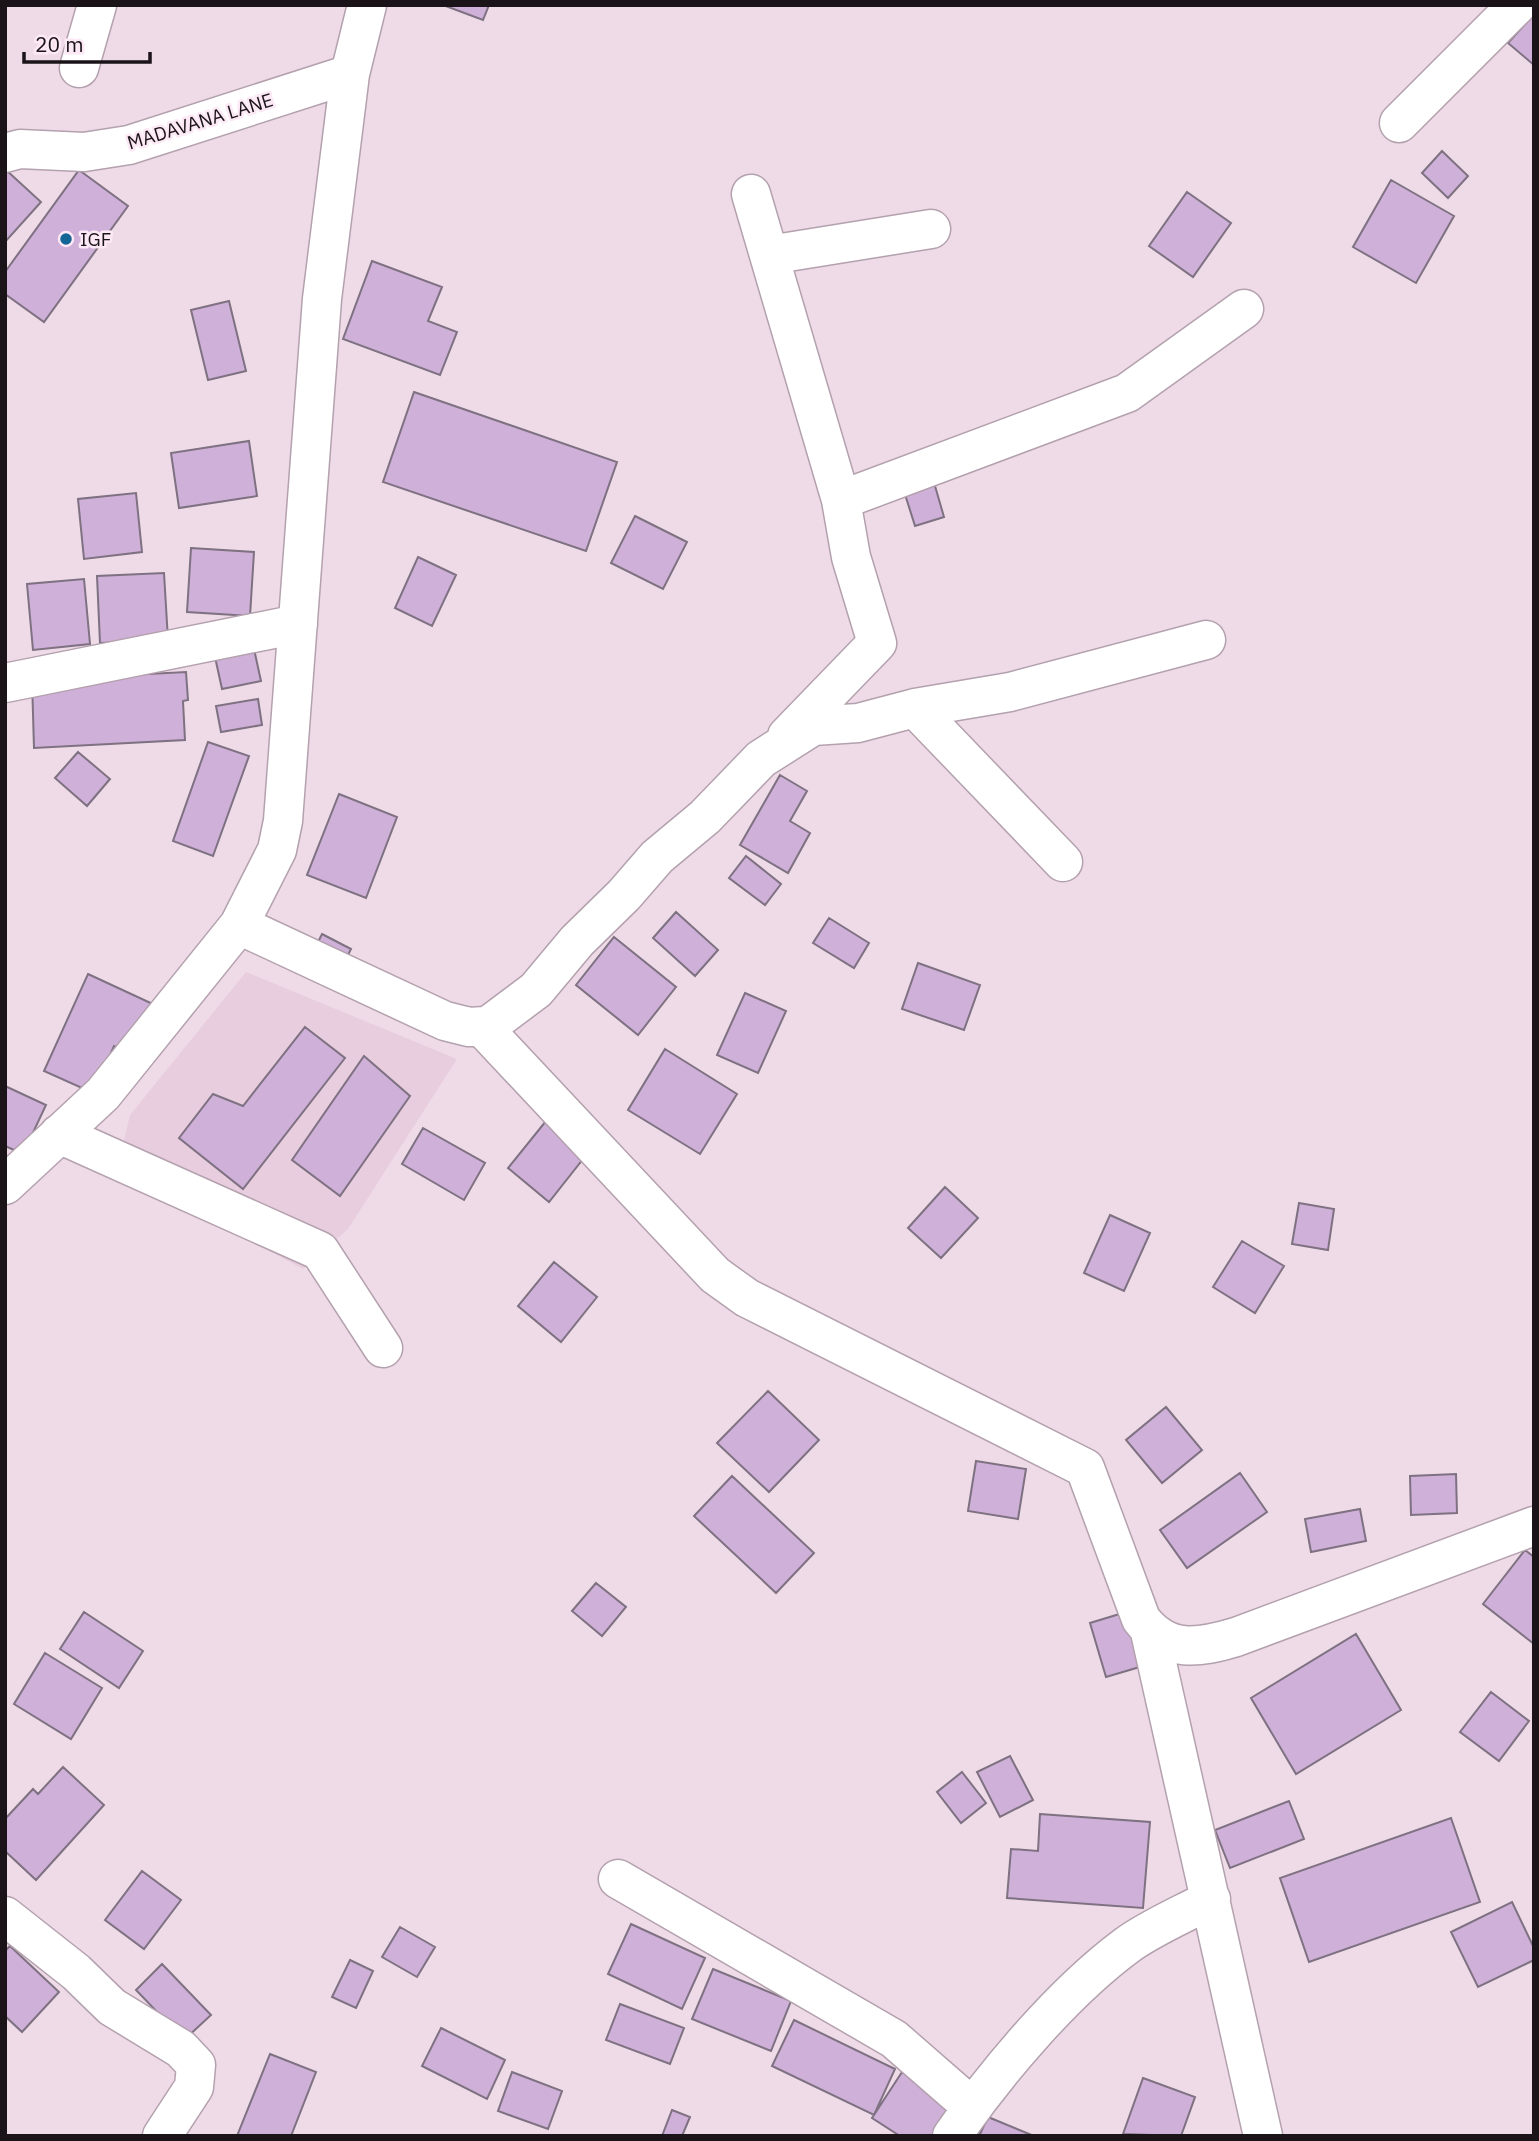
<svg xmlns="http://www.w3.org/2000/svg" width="1539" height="2141" font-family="'IBM Plex Sans',sans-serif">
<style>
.built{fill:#e8cddf}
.building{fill:#cfb0d8;stroke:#7e7181;stroke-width:2}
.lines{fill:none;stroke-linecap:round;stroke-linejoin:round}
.minor-casing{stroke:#b4a1ae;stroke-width:41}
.minor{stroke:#fff;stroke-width:38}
.poi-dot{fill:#146697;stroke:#fde8f6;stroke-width:2.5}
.labels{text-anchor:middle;stroke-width:5;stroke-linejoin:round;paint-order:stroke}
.street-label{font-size:19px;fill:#1a1418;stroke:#fde8f6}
.poi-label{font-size:19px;fill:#1a1418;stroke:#fde8f6;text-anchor:start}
</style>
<rect width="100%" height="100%" fill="#efdbe8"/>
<path class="built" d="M246,972L457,1059L348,1229L303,1269L197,1212L124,1140L130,1115Z"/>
<path class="building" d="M443,5H489L483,20Z
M1534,14V65L1508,43Z
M1442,151L1468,176L1448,198L1422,173Z
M5,169L41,202L5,242Z
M79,170L128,206L44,322L5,294V272Z
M1391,180L1454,216L1416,283L1353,247Z
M1187,192L1231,223L1193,277L1149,246Z
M372,261L442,287L428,321L457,332L440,375L343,339Z
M229,301L246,371L208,380L191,310Z
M414,392L617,462L586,551L383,482Z
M249,441L257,496L179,508L171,453Z
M933,479L944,517L915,526L903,488Z
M136,493L142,552L84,559L78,499Z
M635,516L687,542L663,589L611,563Z
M191,548L254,552L250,616L187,612Z
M418,557L456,575L432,626L395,608Z
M164,573L168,640L100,643L97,576Z
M84,579L90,644L33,650L27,584Z
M254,649L261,681L222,689L215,657Z
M186,672L188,700L183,701L185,740L34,748L32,680Z
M258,699L262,725L221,732L216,706Z
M208,742L249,756L213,856L173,841Z
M78,752L110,779L87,806L55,778Z
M780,775L807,791L790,821L810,833L788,873L740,845Z
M339,794L397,817L366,898L307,875Z
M746,856L781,884L765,905L729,878Z
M676,912L718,950L695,976L653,938Z
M829,918L869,943L854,968L813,943Z
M322,934L351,949L342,967L313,952Z
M614,937L676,987L638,1035L576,985Z
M918,963L980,985L964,1030L902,1009Z
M88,974L155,1005L133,1054L114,1046L93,1093L44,1071Z
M745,993L786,1011L758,1073L717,1055Z
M305,1027L345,1058L243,1189L179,1138L213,1094L243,1106Z
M665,1049L737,1094L700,1154L628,1110Z
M364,1056L410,1096L340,1196L292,1160Z
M5,1086L46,1105L23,1154L5,1146Z
M546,1121L587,1154L549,1202L508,1168Z
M423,1128L485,1163L464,1200L402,1164Z
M945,1187L978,1218L941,1258L908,1228Z
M1299,1203L1334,1209L1328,1250L1292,1244Z
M1110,1215L1150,1233L1124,1291L1084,1273Z
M1242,1241L1284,1266L1255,1313L1213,1287Z
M554,1262L597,1297L561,1342L518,1306Z
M768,1391L819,1440L769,1492L717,1443Z
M1166,1407L1202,1450L1162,1483L1126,1440Z
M976,1461L1026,1469L1018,1519L968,1511Z
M1240,1473L1267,1512L1187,1568L1160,1530Z
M1456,1474L1457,1513L1411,1515L1410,1476Z
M732,1476L814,1553L776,1593L694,1516Z
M1360,1509L1366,1541L1311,1552L1305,1519Z
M1525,1550L1534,1557V1644L1483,1604Z
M596,1583L626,1607L602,1636L572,1611Z
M84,1612L143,1651L119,1688L60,1649Z
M1126,1612L1143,1666L1106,1677L1090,1623Z
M1356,1634L1401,1710L1296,1774L1251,1698Z
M45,1653L102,1688L71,1739L14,1704Z
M1491,1692L1529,1721L1499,1761L1460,1732Z
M1010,1756L1033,1800L1000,1817L977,1772Z
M63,1767L104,1805L36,1880L5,1851V1819L33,1789L38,1794Z
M962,1772L986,1803L961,1823L937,1792Z
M1289,1801L1304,1839L1230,1868L1215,1830Z
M1040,1814L1150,1822L1143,1908L1007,1898L1011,1849L1038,1851Z
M1451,1818L1480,1902L1309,1962L1280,1878Z
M142,1871L181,1900L144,1949L105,1920Z
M1512,1902L1534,1948V1960L1478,1987L1451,1932Z
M631,1924L705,1958L682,2009L608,1974Z
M400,1927L435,1947L417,1977L382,1957Z
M10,1946L59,1992L22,2032L5,2016V1951Z
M350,1960L373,1971L356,2008L332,1997Z
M162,1964L211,2015L184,2040L136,1990Z
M713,1969L791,2001L771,2051L692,2019Z
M620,2004L684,2028L670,2064L606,2040Z
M794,2020L895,2069L874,2115L772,2066Z
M441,2028L505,2060L487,2099L422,2066Z
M270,2054L316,2072L291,2136H237Z
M512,2072L562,2091L548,2129L498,2111Z
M902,2072L954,2104L934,2136H900L872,2118Z
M1143,2078L1195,2097L1181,2136L1123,2134Z
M672,2110L690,2117L682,2136H662Z
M988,2117L1034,2136H979Z"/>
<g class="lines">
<g class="minor-casing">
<path id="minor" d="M79,68L97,5
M1399,123L1517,5
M5,153L20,149L84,152L129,145L350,74
M751,194L841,500
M769,255L931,229
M5,683L298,624
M915,708L1063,862
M787,736L877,643L851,557L841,500L1127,393L1244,309
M239,925L445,1021L469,1027L485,1026L484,1029L715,1275L747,1298L1085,1468L1141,1619C1167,1654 1199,1648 1236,1637L1534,1526
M484,1029L536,990L577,941L624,895L657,857L705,817L761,759L813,726L858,723L915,708L1010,692L1206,640
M59,1134L320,1251L383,1348
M5,1185L103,1094L239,925L277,850L283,821L322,299L350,74L367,5
M1150,1632L1263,2136
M618,1879L894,2039L972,2107
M5,1916L76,1972L112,2007L181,2049L196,2065L194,2087L162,2136
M952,2136C997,2071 1063,1993 1126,1946C1150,1928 1184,1914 1211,1899"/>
</g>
<use href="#minor" class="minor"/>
</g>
<circle class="poi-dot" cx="66" cy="239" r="7"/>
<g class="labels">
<g class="street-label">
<text transform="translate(200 121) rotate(-17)" y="7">MADAVANA LANE</text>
</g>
<g class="poi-label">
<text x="80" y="246">IGF</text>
</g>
</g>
<rect width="1539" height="2141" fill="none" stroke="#1a1418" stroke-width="14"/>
<path d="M24 52v10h126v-10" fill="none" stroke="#1a1418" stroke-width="3.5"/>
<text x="35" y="52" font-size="21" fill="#1a1418" stroke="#fde8f6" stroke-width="5" paint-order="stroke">20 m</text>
</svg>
